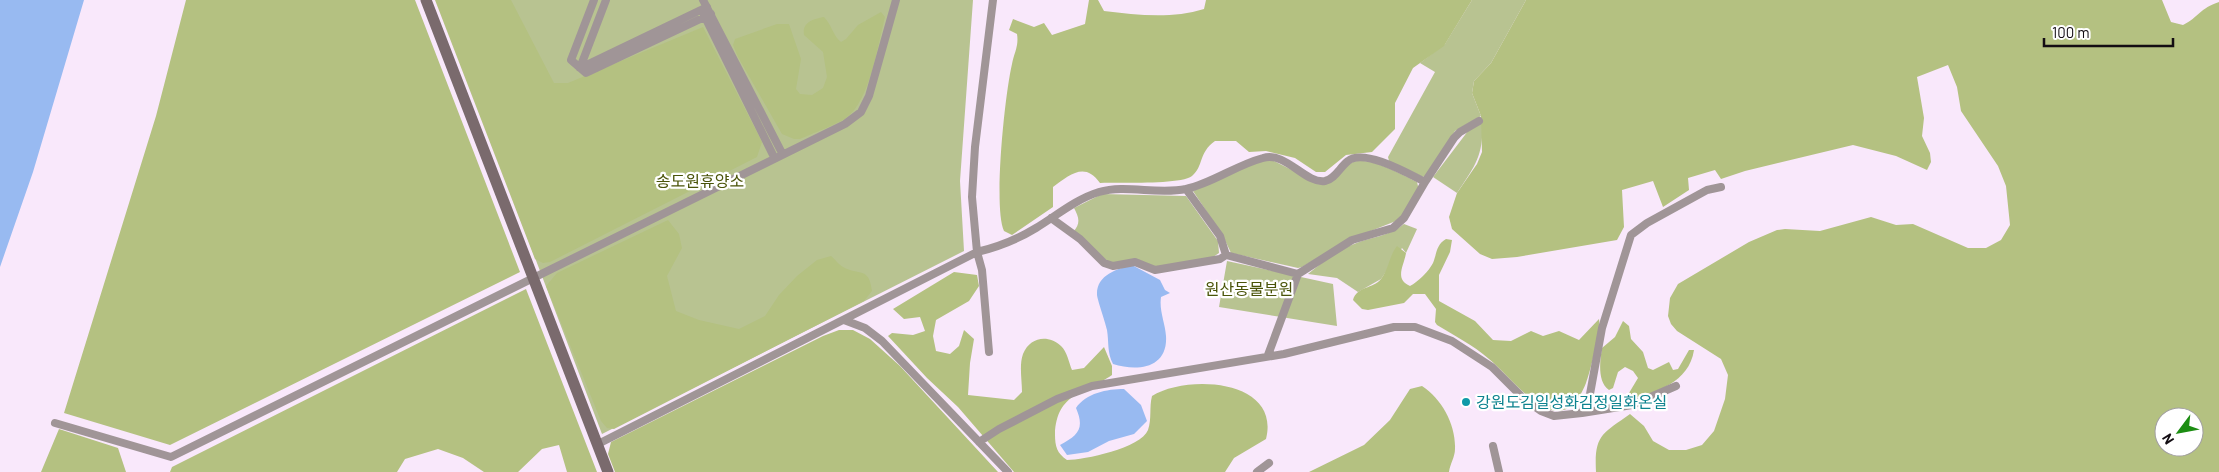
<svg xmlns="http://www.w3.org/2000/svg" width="2219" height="472" font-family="Barlow,'Noto Sans KR',sans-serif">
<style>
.green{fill:#b8c391}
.forest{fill:#b4c181;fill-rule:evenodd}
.water{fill:#98baf1}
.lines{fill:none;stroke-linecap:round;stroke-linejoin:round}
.street{stroke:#a09597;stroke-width:8}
.secondary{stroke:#7a6a6d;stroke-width:11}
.culture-dot{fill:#0f9aa8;stroke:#fff;stroke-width:2}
.labels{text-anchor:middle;stroke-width:4.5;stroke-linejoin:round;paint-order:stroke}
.park-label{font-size:16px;fill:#4a5409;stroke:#fff}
.culture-label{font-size:16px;fill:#0d838f;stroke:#fff;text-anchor:start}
</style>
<rect width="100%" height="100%" fill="#f9e8fb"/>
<path class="green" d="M437,0H973L960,181L964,251L602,434Z
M1472,0H1526L1491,63L1474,81L1472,93L1481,116L1455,131L1427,175L1423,177L1389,161L1388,157L1435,72L1420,63L1445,44Z
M1482,123C1484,156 1474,167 1457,193L1433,177L1468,131Z
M1272,160L1318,183C1329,176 1340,169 1351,163C1366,154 1403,175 1417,182L1419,190L1401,219L1348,240L1302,267L1298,268L1231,253L1223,236L1193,191L1260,161Z
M1102,194L1186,196L1218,241L1219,253L1213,257L1154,267L1115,264L1108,262L1073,232C1081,224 1079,217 1074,208Z
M1404,224L1417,229L1406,253L1402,248L1381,279L1358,292L1337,278L1308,274C1321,263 1337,251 1354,244C1371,237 1390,236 1404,224Z
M1227,261L1333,284L1337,326L1219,307Z"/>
<path class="forest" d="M186,0H415L520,272L170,445L64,413L156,116Z
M435,0H511L554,83H568L703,27L762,142L757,157L550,262L543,263L535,259Z
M1089,0H1098L1104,11C1137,15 1172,19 1204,9L1206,0H1472L1444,46L1413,68L1395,103V129L1372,152L1346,155L1325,172H1316L1295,158L1266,151L1249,152L1236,141H1215C1198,153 1204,166 1192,176C1180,185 1120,182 1100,183C1085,161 1069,175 1053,187V207L1012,235L1004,231C993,207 1005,94 1012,64C1014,53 1019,46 1017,34L1009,30L1013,19L1034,27L1044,23L1052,35L1085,24Z
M1526,0H2162L2171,22L2183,25C2199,17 2200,8 2219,2V472H1596C1594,435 1602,434 1630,414L1644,426L1653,441L1669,450H1686L1702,445L1714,431L1725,399L1728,375L1721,359L1677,331L1671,324L1668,316L1670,298L1678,284L1749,242L1777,230L1785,229L1820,231L1871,217L1896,225L1913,224L1968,248H1986L2001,240L2010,225L2006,186L1998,166L1961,111L1957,87L1948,65L1917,77L1924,118L1922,136L1930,153L1931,162L1927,170L1896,156L1853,145L1745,171L1721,179L1715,170L1688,178L1689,190L1663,207L1653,181L1622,190L1624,227L1617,240L1517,257L1492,259L1480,254L1452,229L1449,217L1457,193L1477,164L1482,152L1481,116L1472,93L1474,81L1491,63ZM2164,417H2194V447H2164Z
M881,12L885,17C878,44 870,101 846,118C838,124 811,134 800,139H794L782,134L738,57L733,45L735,39L777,24H789L801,59L796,89L800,94L812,95L823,88L827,77L823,52L804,35C802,22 813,19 824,17C832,25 833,36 841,42L846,39L858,25Z
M668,220L679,234L682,248L667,276L676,311L699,320L739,329L765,316L779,295L797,276L817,260L831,256C835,259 839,265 843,267C859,276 869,266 872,291L864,301L614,429L607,428L601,421L546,286L557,273Z
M1446,239L1452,240L1450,252L1439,275V301L1475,321L1493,340L1511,341L1531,331L1543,336L1559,331L1579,340L1599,319C1601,329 1590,373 1586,383C1560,448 1517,382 1489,359C1473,345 1455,336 1437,325L1435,322L1436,309L1425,294H1413L1404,303L1368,310L1362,309L1353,300C1357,286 1373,289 1381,279C1389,269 1389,256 1397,246L1406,253C1404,266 1394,279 1410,286C1418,282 1429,271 1433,263C1437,253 1436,245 1446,239Z
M954,272L977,275L979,286L969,301L936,320L933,336L936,351L950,354L959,346L964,330L974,339L970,363L968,395L1014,400L1022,392C1022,380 1019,365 1023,354C1030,337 1048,334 1061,346C1067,351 1069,363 1072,370L1084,368L1104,347L1112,366V375C1085,394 1057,392 1055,434C1055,447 1057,453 1067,460C1084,460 1141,448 1148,430C1152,419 1149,407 1152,396C1187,374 1281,379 1266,439L1234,458L1225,472H1014L958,407L927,378L888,336L892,333L913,335L925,331L920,317L904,319L893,309Z
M526,289L597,472H567L559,445L542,449L518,472H484L463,458L438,449L405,459L397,472H170L172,467Z
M1623,321L1629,326L1631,339L1643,352L1648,368L1653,370L1669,362L1673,370L1678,369L1689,350H1694C1689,383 1656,392 1629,400V393L1638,378L1633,371L1625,367L1618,372L1613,388L1609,390C1597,382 1600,360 1602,348L1615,337Z
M839,330H853L870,339L900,366L998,472H615L608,454L611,442L823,336Z
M1422,386C1442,399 1456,425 1455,449C1455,457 1450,464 1449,472H1309L1364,445L1390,420L1410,389Z
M59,429L118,448L126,472H41Z"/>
<path class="water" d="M0,0H84L33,172L0,267Z
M1132,265L1160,280L1165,290L1170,293L1161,297C1159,311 1165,322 1166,336C1168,368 1138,372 1113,364C1107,353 1109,342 1107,330C1105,321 1098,302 1097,295C1096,275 1117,269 1132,265Z
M1124,389L1141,405L1147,421L1134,434L1109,441L1088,452L1067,455L1060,445C1078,435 1085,429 1076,408C1086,393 1107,389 1124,389Z"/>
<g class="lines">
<path class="street" d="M594,0L571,60L586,73L711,14
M606,0L580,68L707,7
M703,0L782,153
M703,13L774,157
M1425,182L1454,138L1460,132L1479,121
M1186,189L1220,236L1226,255L1298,274
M1051,218L1080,239L1104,263L1113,266L1135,262L1155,270L1220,259L1226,255
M844,320L865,328L882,341L1008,472
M989,352L982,270L977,252L972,197L975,147L993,0
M1582,413L1632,405L1676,386
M55,423L171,457L845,124L861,112L869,96L896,0
M979,442L999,429L1057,399L1092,386L1284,354L1394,327H1415L1452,341L1492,367L1524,399L1541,411L1554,416L1582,413L1590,394L1602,328L1631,235L1647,223L1707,190L1721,187
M598,444L977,252C998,247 1018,239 1036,228C1056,216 1076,199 1099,192C1126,184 1157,195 1186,189C1213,183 1236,165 1263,158C1286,151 1305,184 1325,181C1335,179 1340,167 1348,161C1364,148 1409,174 1425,182L1404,218L1393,228L1352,240L1298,274L1268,355
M1493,446L1499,472
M1257,472L1269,463"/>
<path class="secondary" d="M426,0L608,472"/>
</g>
<circle class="culture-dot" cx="1466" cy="402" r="5"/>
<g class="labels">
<g class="park-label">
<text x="700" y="187">송도원휴양소</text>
<text x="1249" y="295">원산동물분원</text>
</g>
<g class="culture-label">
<text x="1476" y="408">강원도김일성화김정일화온실</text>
</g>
</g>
<g transform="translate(2179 432) rotate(238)"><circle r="24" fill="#ffffff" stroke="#a19ea1"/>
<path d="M0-4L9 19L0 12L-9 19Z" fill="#1c8d12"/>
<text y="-8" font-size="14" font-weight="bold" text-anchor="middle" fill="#130d13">N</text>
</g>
<path d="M2044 38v8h129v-8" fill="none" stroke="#130d13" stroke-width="2.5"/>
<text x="2052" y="38" font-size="15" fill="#130d13" stroke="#ffffff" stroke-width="4" paint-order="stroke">100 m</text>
</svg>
